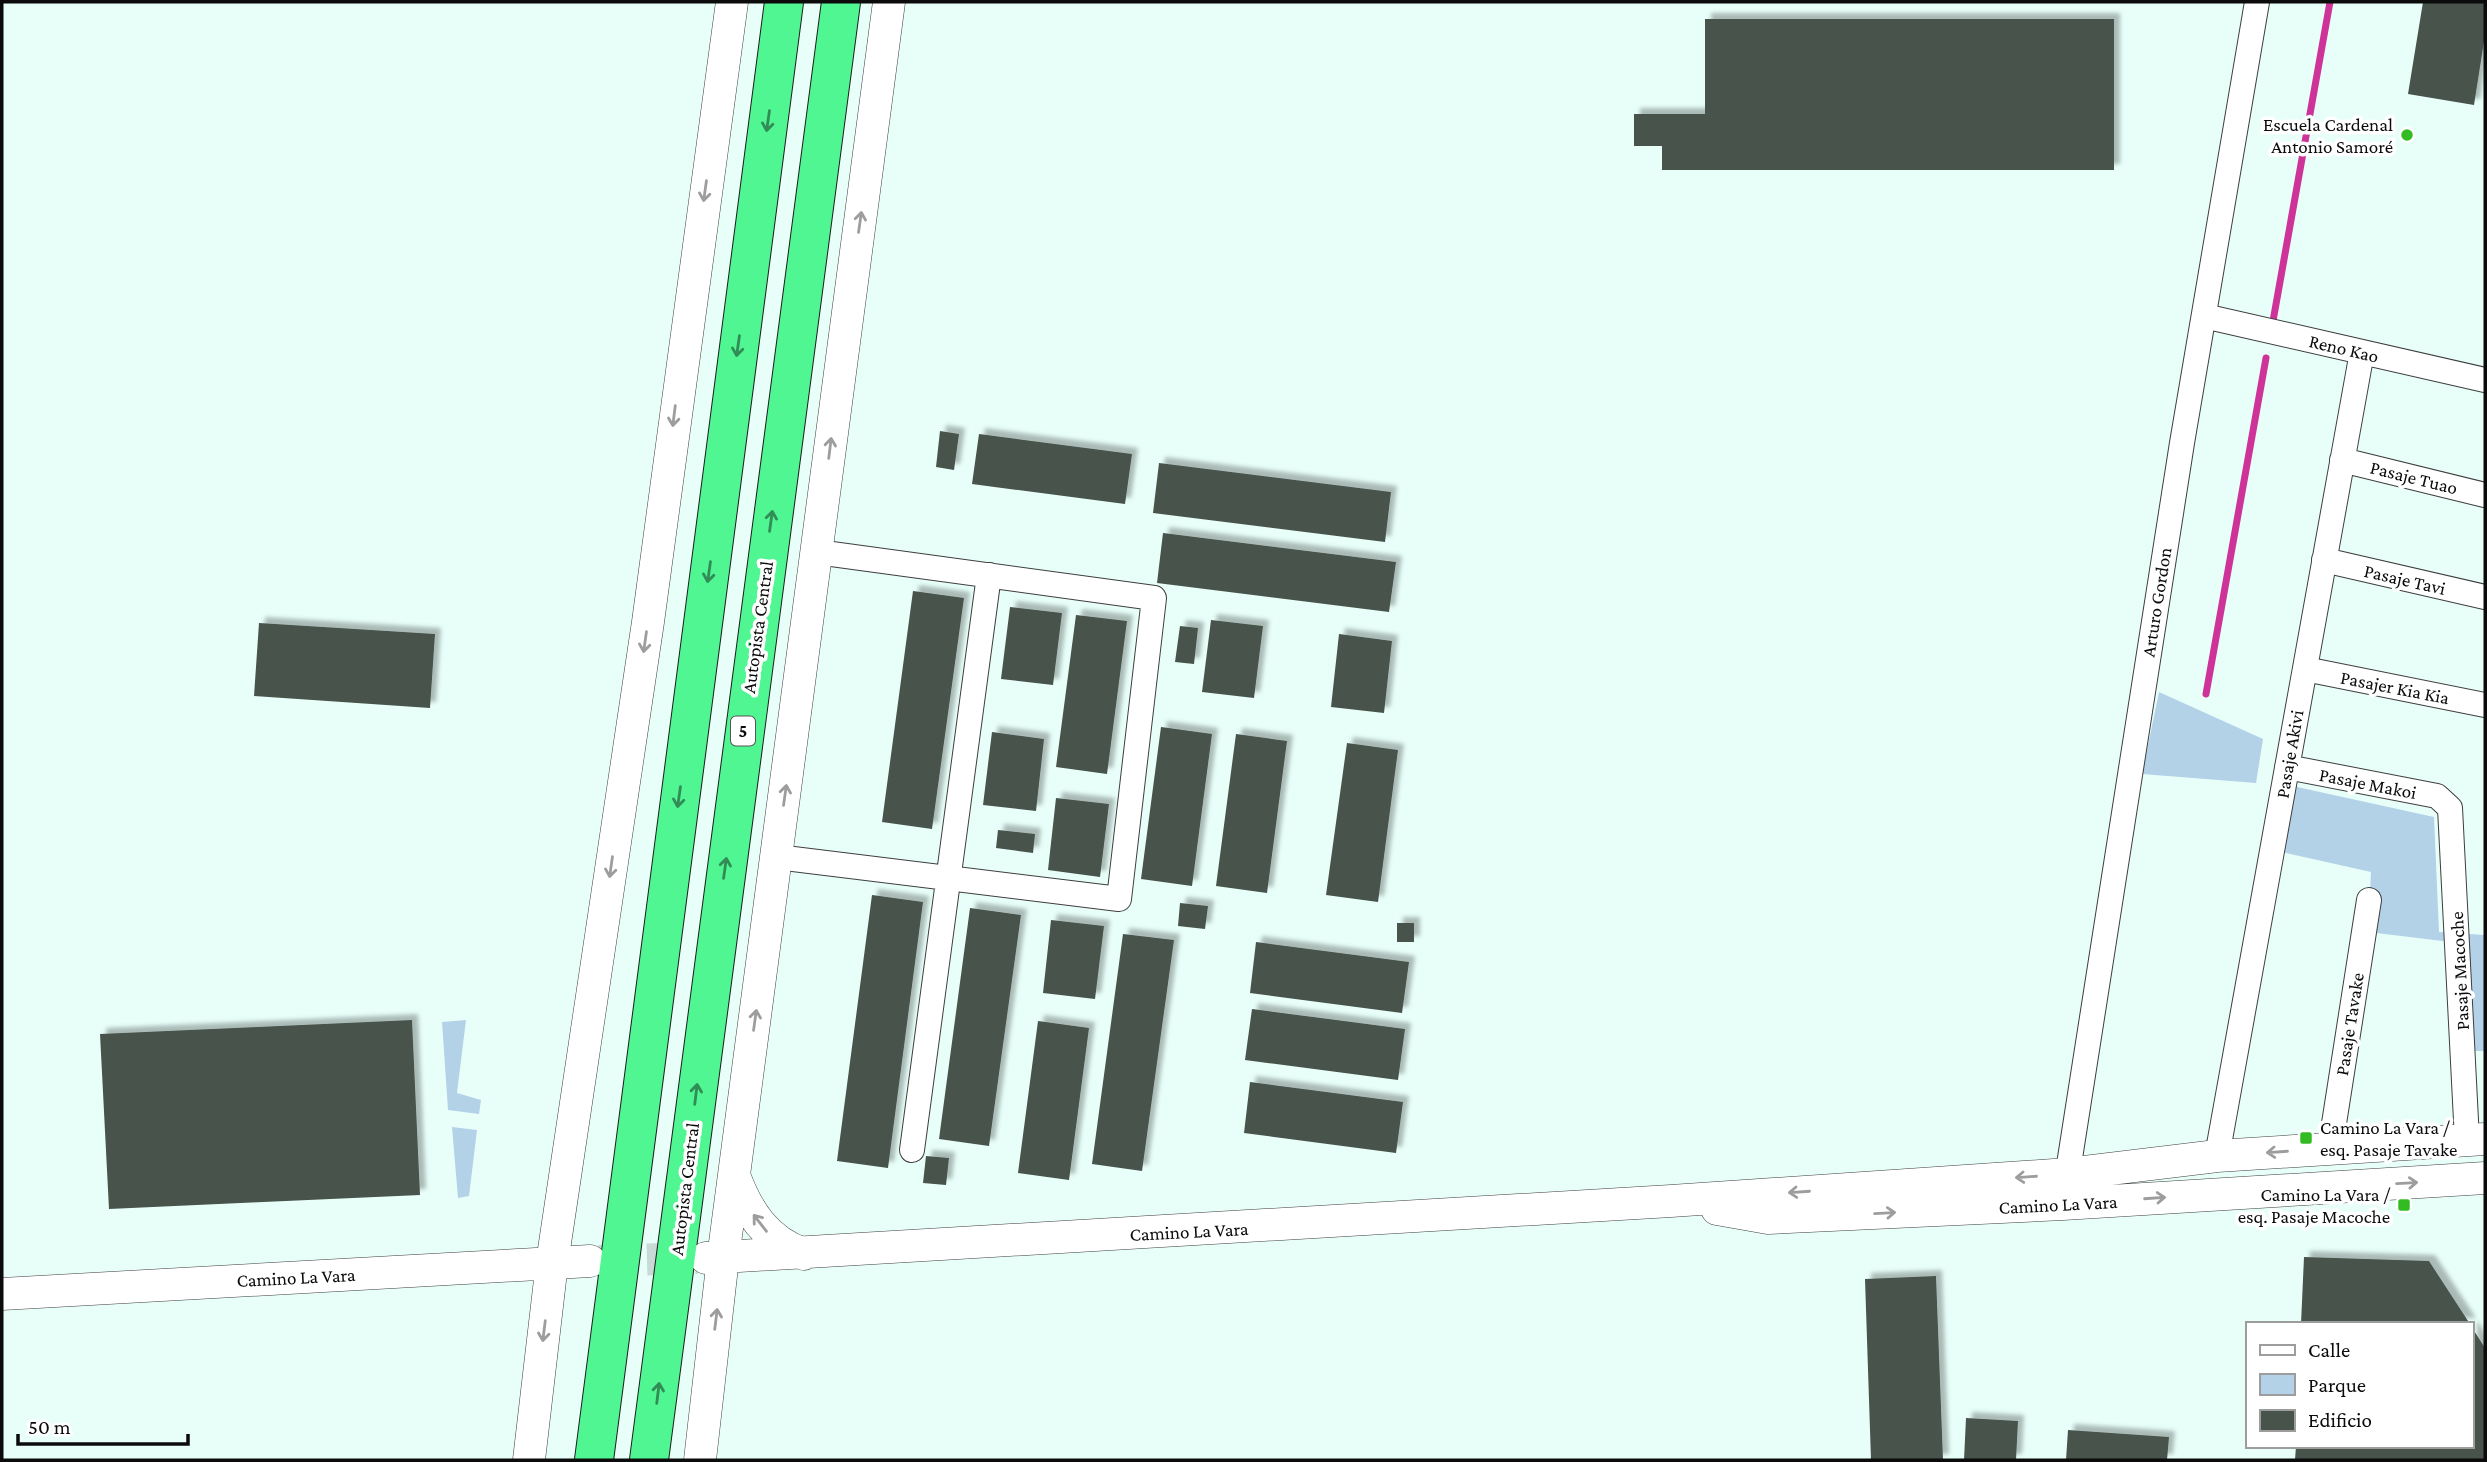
<svg xmlns="http://www.w3.org/2000/svg" width="2487" height="1462" font-family="'Crimson Pro',serif">
<style>
.green{fill:#b3d2e8}
.lines{fill:none;stroke-linecap:round;stroke-linejoin:round}
.stream{stroke:#ce3399;stroke-width:7}
.building{fill:#47534b;filter:url(#shadow)}
.tertiary-tunnel{stroke:#c7dad5;stroke-width:32;stroke-dasharray:32 16;stroke-linecap:butt}
.minor-casing{stroke:#3e3e3e;stroke-width:26}
.tertiary-casing{stroke:#3e3e3e;stroke-width:33}
.motorway-casing{stroke:#1c1c1c;stroke-width:40}
.minor{stroke:#fff;stroke-width:24}
.tertiary{stroke:#fff;stroke-width:32}
.motorway{stroke:#50f692;stroke-width:38}
.oneway{stroke:#318c55}
.oneway2{stroke:#9d9d9d}
.poi-dot{fill:#33bb23;stroke:#fff;stroke-width:2.5}
.labels{text-anchor:middle;stroke-width:7;stroke-linejoin:round;paint-order:stroke}
.shield{fill:#fff;stroke:#545454;stroke-width:2}
.shield-label{font-size:18px;font-weight:bold;fill:#0b0b0b}
.poi-label{font-size:19px;fill:#0b0b0b;stroke:#fff;text-anchor:end}
.street-label{font-size:19px;fill:#0b0b0b;stroke:#fff}
</style>
<defs>
<filter id="shadow"><feDropShadow dx="6" dy="-6" stdDeviation="2" flood-color="#0004"/></filter>
</defs>
<rect width="100%" height="100%" fill="#e8fff9"/>
<path class="green" d="M2159,692L2263,739L2256,783L2142,774Z
M2288,785L2434,817L2439,932L2485,935V1051H2469L2459,943L2368,932L2371,872L2282,852Z
M466,1020L457,1093L481,1100L479,1114L448,1110L442,1022Z
M452,1127L477,1130L469,1196L458,1198Z"/>
<g class="lines">
<path class="stream" d="M2273,321L2330,2
M2206,694L2266,358"/>
</g>
<path class="building" d="M2423,2H2485V35L2474,105L2408,94Z
M1705,19H2114V170H1662V146H1634V114H1705Z
M940,431L959,434L954,470L936,467Z
M979,434L1132,454L1125,504L972,484Z
M1159,463L1391,492L1385,542L1153,513Z
M1163,533L1396,562L1389,612L1157,583Z
M913,591L964,598L932,829L882,822Z
M1010,607L1062,613L1053,685L1001,679Z
M1076,615L1127,621L1107,774L1056,767Z
M1211,620L1263,626L1254,698L1202,692Z
M259,623L435,634L430,708L254,696Z
M1180,626L1198,628L1194,664L1175,662Z
M1339,634L1392,641L1384,713L1331,707Z
M1161,727L1212,734L1192,886L1141,879Z
M992,732L1044,739L1036,811L983,805Z
M1236,734L1287,741L1267,893L1216,886Z
M1347,743L1398,750L1378,902L1326,895Z
M1056,798L1109,804L1100,877L1048,870Z
M998,830L1035,834L1033,853L996,848Z
M872,895L923,902L888,1168L837,1161Z
M1180,903L1208,906L1205,929L1178,926Z
M970,908L1021,915L989,1146L939,1139Z
M1051,920L1104,926L1095,999L1043,993Z
M1397,923H1414V942H1397Z
M1123,934L1174,940L1142,1171L1092,1164Z
M1256,942L1409,962L1402,1013L1250,993Z
M1252,1009L1405,1029L1398,1080L1245,1060Z
M412,1020L420,1195L109,1209L100,1034Z
M1038,1021L1089,1028L1069,1180L1018,1173Z
M1250,1082L1403,1102L1396,1153L1244,1133Z
M926,1156L949,1158L946,1185L923,1183Z
M2304,1257L2429,1261L2470,1324H2301Z
M1936,1276L1943,1460H1871L1865,1279Z
M2471,1326L2485,1348V1460H2295L2296,1446H2471Z
M1966,1418L2018,1421L2016,1460H1964Z
M2068,1430L2169,1437L2167,1460H2066Z"/>
<g class="lines">
<path class="tertiary-tunnel" d="M599,1261L697,1258"/>
<g class="minor-casing">
<path id="minor" d="M2204,316L2485,380
M2342,460L2485,495
M2324,560L2485,597
M2305,669L2485,705
M2287,767L2437,796L2450,808L2467,1140
M777,857L1119,899L1154,598L817,552
M2330,1149L2369,900
M912,1150L989,575
M2217,1156L2362,352
M2065,1190L2182,443L2257,2"/>
</g>
<g class="tertiary-casing">
<path id="tertiary" d="M734,1175C747,1211 766,1241 804,1254
M1717,1209L1768,1218L2063,1204L2485,1178
M706,1258L1671,1201L2068,1174L2217,1156L2485,1139
M2,1294L590,1261
M529,1460L552,1263L648,622L732,2
M700,1460L723,1258L889,2"/>
</g>
<g class="motorway-casing">
<path id="motorway" d="M594,1460L784,2
M649,1460L841,2"/>
</g>
<use href="#minor" class="minor"/>
<use href="#tertiary" class="tertiary"/>
<use href="#motorway" class="motorway"/>
</g>
<defs><path id="oneway-shaft" d="M-6 0H5M1.5-3L5.5 0L1.5 3" fill="none" stroke-width="1.6" stroke-linecap="round" stroke-linejoin="round" transform="scale(1.75)"/></defs>
<g class="oneway">
<use href="#oneway-shaft" transform="translate(768 121) rotate(98)"/>
<use href="#oneway-shaft" transform="translate(738 346) rotate(98)"/>
<use href="#oneway-shaft" transform="translate(771 521) rotate(-82)"/>
<use href="#oneway-shaft" transform="translate(709 572) rotate(98)"/>
<use href="#oneway-shaft" transform="translate(679 797) rotate(98)"/>
<use href="#oneway-shaft" transform="translate(725 868) rotate(-82)"/>
<use href="#oneway-shaft" transform="translate(696 1094) rotate(-83)"/>
<use href="#oneway-shaft" transform="translate(658 1393) rotate(-83)"/>
</g>
<g class="oneway2">
<use href="#oneway-shaft" transform="translate(705 191) rotate(98)"/>
<use href="#oneway-shaft" transform="translate(860 222) rotate(-82)"/>
<use href="#oneway-shaft" transform="translate(674 416) rotate(97)"/>
<use href="#oneway-shaft" transform="translate(830 448) rotate(-83)"/>
<use href="#oneway-shaft" transform="translate(645 642) rotate(98)"/>
<use href="#oneway-shaft" transform="translate(785 795) rotate(-82)"/>
<use href="#oneway-shaft" transform="translate(611 867) rotate(98)"/>
<use href="#oneway-shaft" transform="translate(755 1020) rotate(-82)"/>
<use href="#oneway-shaft" transform="translate(2277 1152) rotate(176)"/>
<use href="#oneway-shaft" transform="translate(2026 1177) rotate(176)"/>
<use href="#oneway-shaft" transform="translate(2407 1183) rotate(-3)"/>
<use href="#oneway-shaft" transform="translate(1799 1192) rotate(176)"/>
<use href="#oneway-shaft" transform="translate(2155 1198) rotate(-4)"/>
<use href="#oneway-shaft" transform="translate(1885 1213) rotate(-3)"/>
<use href="#oneway-shaft" transform="translate(760 1223) rotate(-128)"/>
<use href="#oneway-shaft" transform="translate(716 1319) rotate(-83)"/>
<use href="#oneway-shaft" transform="translate(544 1331) rotate(97)"/>
</g>
<g class="poi-dot">
<circle cx="2407" cy="135" r="7"/>
<rect x="2299" y="1131" width="14" height="14" rx="3.5"/>
<rect x="2397" y="1198" width="14" height="14" rx="3.5"/>
</g>
<g class="labels">
<rect class="shield" x="731" y="716.5" width="24" height="29" rx="5"/>
<g class="shield-label">
<text x="743" y="737">5</text>
</g>
<g class="poi-label">
<text x="2393" y="131">Escuela Cardenal<tspan x="2393" dy="22">Antonio Samoré</tspan></text>
<text x="2320" y="1134" text-anchor="start">Camino La Vara /<tspan x="2320" dy="22">esq. Pasaje Tavake</tspan></text>
<text x="2390" y="1201">Camino La Vara /<tspan x="2390" dy="22">esq. Pasaje Macoche</tspan></text>
</g>
<g class="street-label">
<text transform="translate(2344 348) rotate(13)" y="7">Reno Kao</text>
<text transform="translate(2414 477) rotate(14)" y="7">Pasaje Tuao</text>
<text transform="translate(2405 579) rotate(13)" y="7">Pasaje Tavi</text>
<text transform="translate(2156 602) rotate(-81)" y="7">Arturo Gordon</text>
<text transform="translate(757 627) rotate(-82)" y="7">Autopista Central</text>
<text transform="translate(2395 687) rotate(11)" y="7">Pasajer Kia Kia</text>
<text transform="translate(2289 754) rotate(-80)" y="7">Pasaje Akivi</text>
<text transform="translate(2368 783) rotate(11)" y="7">Pasaje Makoi</text>
<text transform="translate(2459 971) rotate(-93)" y="7">Pasaje Macoche</text>
<text transform="translate(2349 1024) rotate(-81)" y="7">Pasaje Tavake</text>
<text transform="translate(684 1189) rotate(-83)" y="7">Autopista Central</text>
<text transform="translate(2058 1204) rotate(-3)" y="7">Camino La Vara</text>
<text transform="translate(1189 1231) rotate(-3)" y="7">Camino La Vara</text>
<text transform="translate(296 1277) rotate(-3)" y="7">Camino La Vara</text>
</g>
</g>
<rect width="2487" height="1462" fill="none" stroke="#0b0b0b" stroke-width="7"/>
<rect x="2246" y="1322" width="228" height="126" fill="#ffffff" stroke="#9d9d9d" stroke-width="2"/>
<rect x="2260" y="1345" width="35" height="10" fill="#ffffff" stroke="#9d9d9d" stroke-width="2"/>
<text x="2308" y="1357" font-size="21" fill="#0b0b0b">Calle</text>
<rect x="2260" y="1374" width="35" height="21" fill="#b3d2e8" stroke="#9d9d9d" stroke-width="2"/>
<text x="2308" y="1392" font-size="21" fill="#0b0b0b">Parque</text>
<rect x="2260" y="1410" width="35" height="21" fill="#47534b" stroke="#9d9d9d" stroke-width="2"/>
<text x="2308" y="1427" font-size="21" fill="#0b0b0b">Edificio</text>
<path d="M18 1434v10h170v-10" fill="none" stroke="#0b0b0b" stroke-width="3.5"/>
<text x="28" y="1434" font-size="21" fill="#0b0b0b" stroke="#ffffff" stroke-width="5" paint-order="stroke">50 m</text>
</svg>
